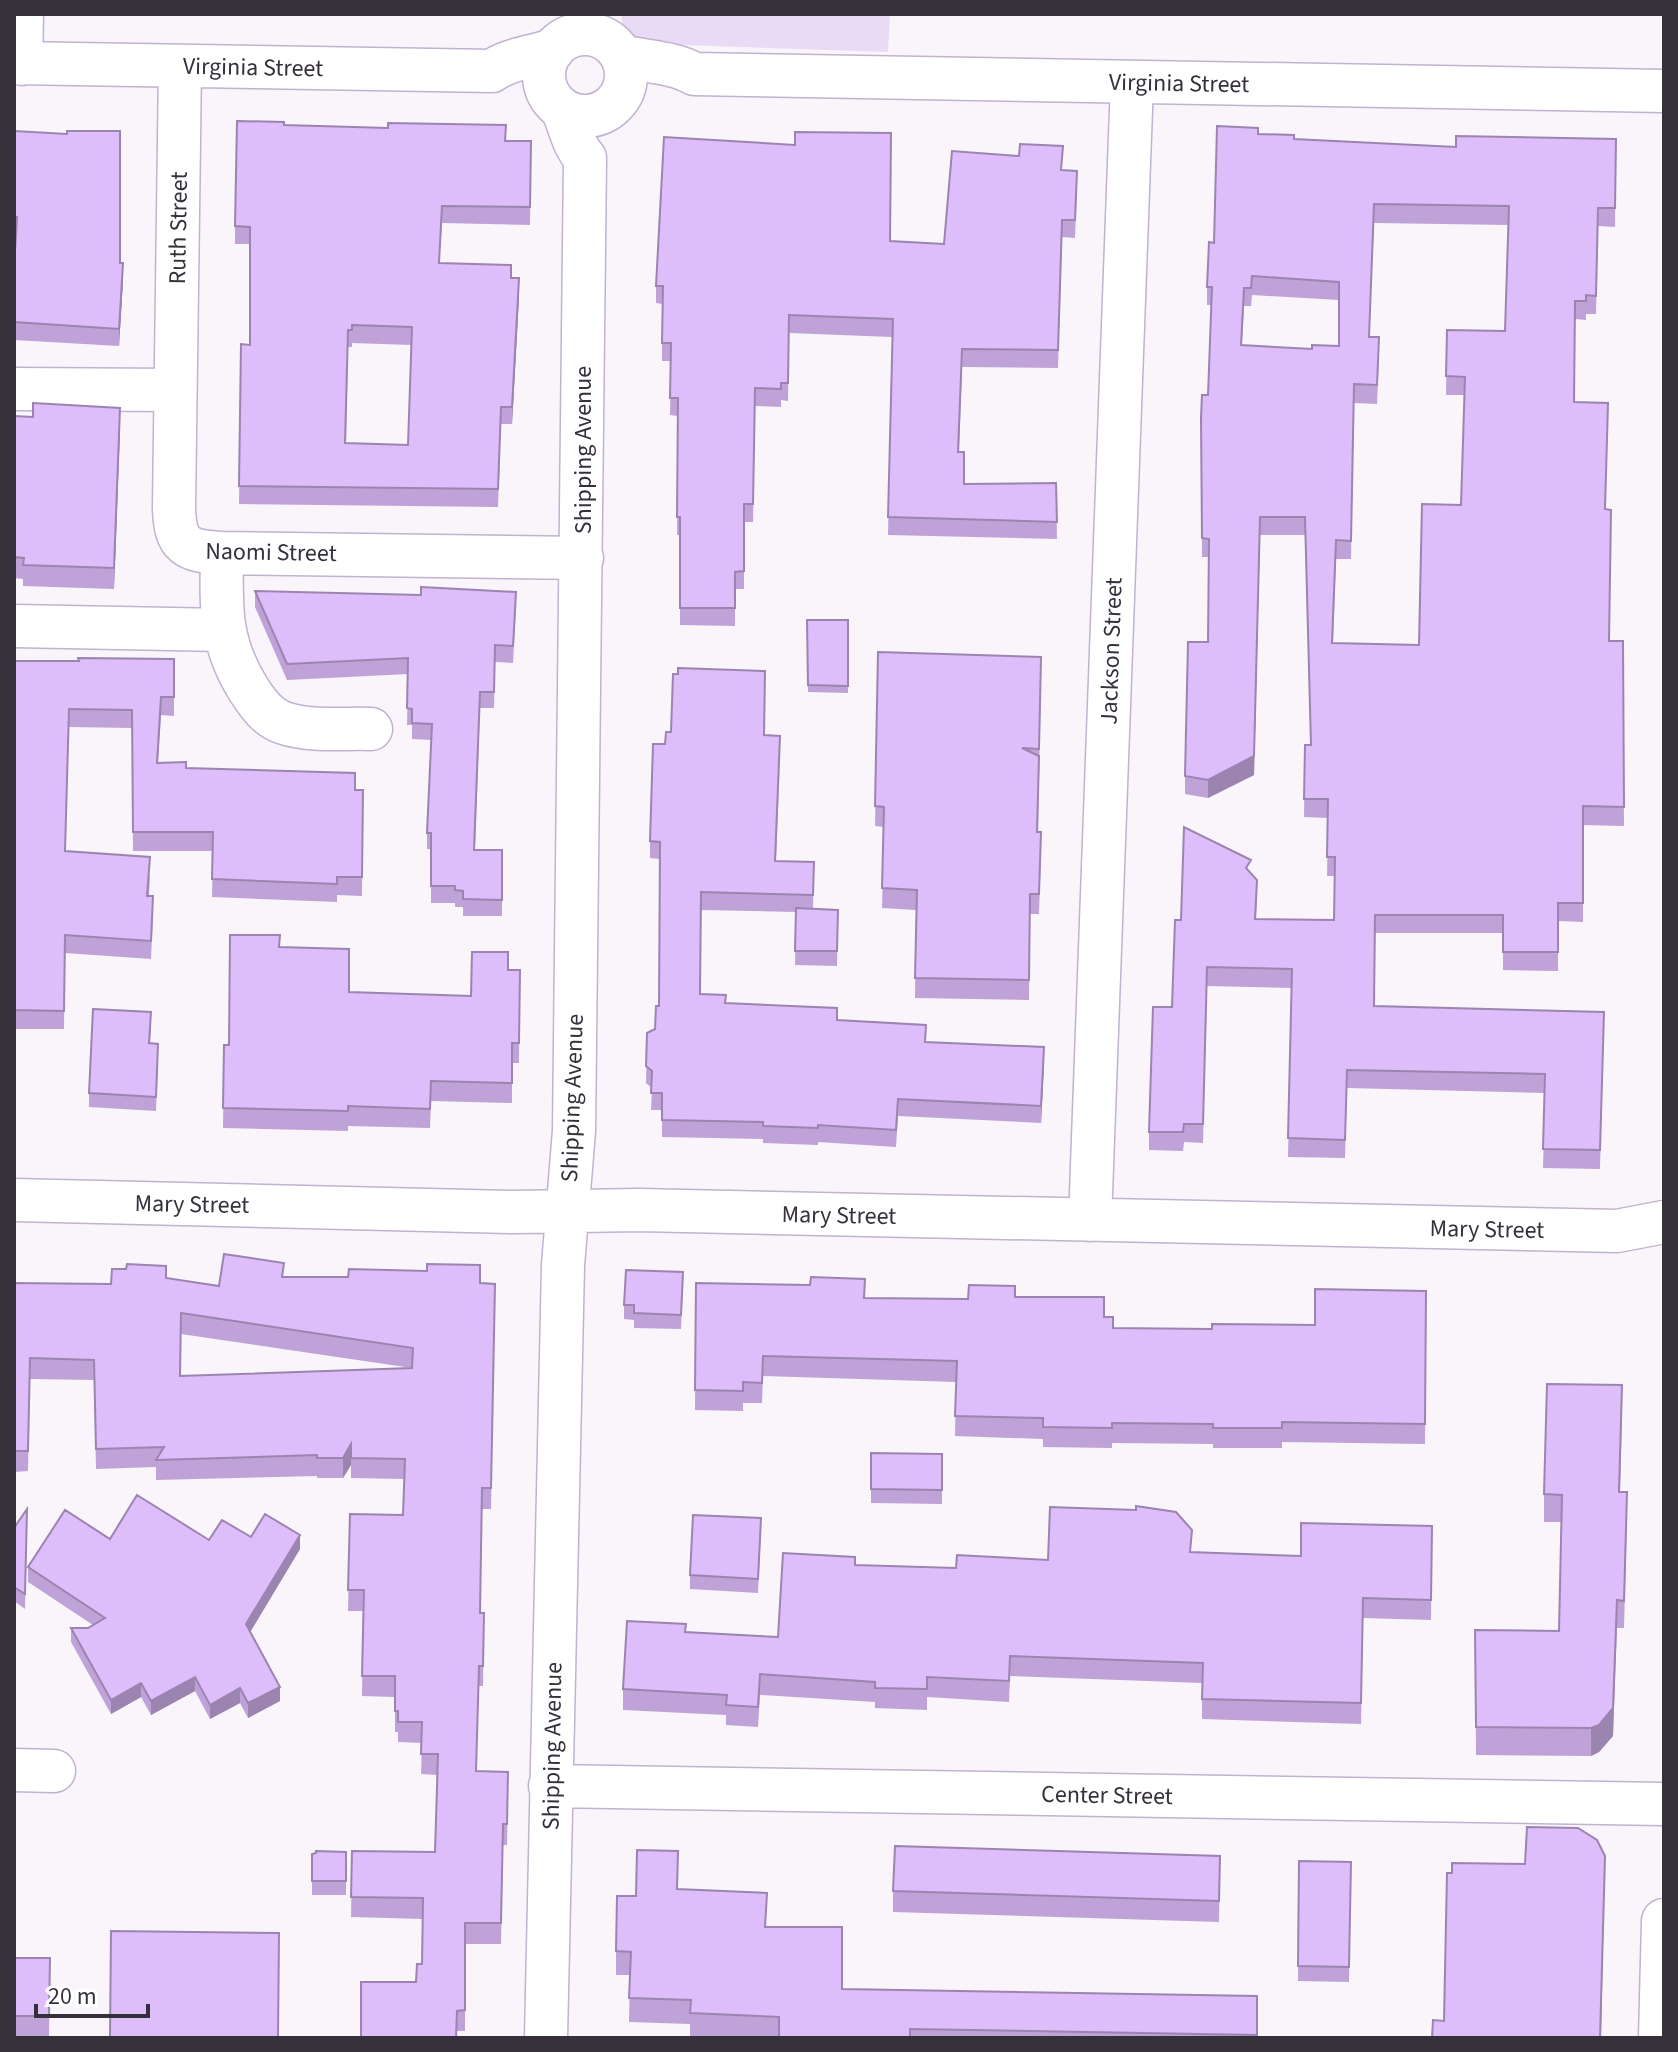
<svg xmlns="http://www.w3.org/2000/svg" width="1678" height="2052" font-family="'Source Sans 3',sans-serif">
<style>
.green{fill:#e9daf6}
.lines{fill:none;stroke-linecap:round;stroke-linejoin:round}
.street-casing{stroke:#c1b2cf;stroke-width:45}
.secondary-casing{stroke:#c1b2cf;stroke-width:47}
.street{stroke:#fff;stroke-width:42}
.secondary{stroke:#fff;stroke-width:44}
.wall{fill:#bfa3d8;fill-rule:evenodd}
.shaded-wall{fill:#9b84b0}
.building{fill:#debdfb;stroke:#9b84b0;stroke-width:2;fill-rule:evenodd}
.labels{text-anchor:middle;stroke-width:6;stroke-linejoin:round;paint-order:stroke}
.street-label{font-size:24px;fill:#36303b;stroke:#fff}
</style>
<rect width="100%" height="100%" fill="#f9f5fb"/>
<path class="green" d="M622,14H890L888,52L621,43Z"/>
<g class="lines">
<g class="street-casing">
<path id="street" d="M544 75a41 41 0 1 1 82 0a41 41 0 1 1-82 0Z
M622,56C645,62 674,62 694,74L1664,91
M14,63L492,71C508,59 533,57 553,50
M21,64L22,14
M180,66L174,508C175,546 186,551 222,553L582,558
M14,389L175,390
M222,553C221,606 219,643 249,690C258,704 268,718 284,723C310,732 343,728 371,729
M14,626L223,630
M14,1200L513,1212L639,1210L1617,1231L1664,1222
M1090,1220L1132,82
M14,1770L54,1771
M550,1786L1664,1804
M546,2038L563,1265L574,1131L585,158C572,144 570,126 562,109"/>
</g>
<g class="secondary-casing">
<path id="secondary" d="M1661,2038L1664,1921"/>
</g>
<use href="#street" class="street"/>
<use href="#secondary" class="secondary"/>
</g>
<path class="wall" d="M284,125L505,141H531L530,225L442,223L439,263L511,278L519,296L512,424H501L498,507L239,504L241,344L250,345V244H235V226ZM352,343L411,345L408,445L346,443L348,347H352Z
M14,131L120,263L123,280L119,346L14,340V269L16,234H14Z
M1258,134L1294,139L1456,147L1616,139L1615,227L1598,226L1596,314H1586V320L1575,319L1574,402L1606,510L1609,641H1623L1624,826L1583,825V922L1558,921V971L1503,970V933H1375L1374,1006L1604,1012L1600,1169L1543,1168L1545,1093L1347,1088L1345,1158L1288,1157L1292,988L1207,986L1203,1143L1184,1142L1183,1151L1149,1150V1132L1172,1007L1181,920L1251,873L1257,898L1256,919L1334,920V876H1327L1328,818L1304,817L1305,745H1311L1305,535H1260L1254,775L1208,798L1185,794V776L1208,642L1209,557H1202L1201,418L1208,395L1211,305H1207V287L1214,243ZM1374,223L1508,225L1505,331L1447,330L1446,395H1465L1461,505L1419,645L1333,643L1336,559H1351L1354,403L1377,404L1379,356L1369,337ZM1252,295L1339,300V346L1312,349L1242,345L1244,306H1251Z
M1062,170L1077,188L1075,238L1062,237L1058,368L962,367L959,452L964,484L1056,483L1057,539L888,535L892,337L789,333L788,401L781,400V407L755,406L753,522H744V589H735V626L680,625V535H677L678,416L670,415L671,361H662V304L656,303V286L890,241L944,244Z
M14,416L120,429L114,589L23,586V579L14,578Z
M255,591L516,608L513,663L495,662L494,708H480L475,850H502V916H463V907H455V903H431V849H427V833L431,740L412,739V725H407L408,674L287,680L255,607Z
M807,620H848V693L808,692Z
M878,652L1041,677L1038,832L1041,852L1039,914H1030L1029,1000L915,998L916,910L882,908L884,827L875,826Z
M14,656V661H79L174,659V716L161,715L158,763L186,768L363,790L362,896L337,895V902L212,897L213,851H133L132,728L69,727L65,851L150,876L149,896L153,915L151,959L65,953L64,1029H14Z
M764,735L780,753L776,861L814,862L813,909L838,910L837,966L795,965L796,912L701,910L700,994L726,1004L837,1020L926,1042L1044,1064L1041,1123L898,1116L896,1147L818,1142V1145L763,1143V1139L662,1137V1110H651L652,1088L646,1083L647,1033L655,1029L659,1006V859L650,858V841L665,744Z
M279,947L349,992L471,996L508,970H520L519,1063H512V1103L431,1101L430,1128L348,1126V1131L223,1128L224,1045H229Z
M151,1026L150,1044L158,1058L156,1111L89,1107V1093Z
M284,1277L495,1284L491,1509H482L480,1613H484L483,1686H479L476,1771L508,1792L507,1845H503L501,1944H465V2031H457L416,1982L422,1964V1919L351,1917L352,1851L435,1852L437,1775L421,1774L422,1743L398,1742V1732H395V1697L362,1696L363,1611H348L350,1514L403,1515L404,1479L351,1478V1465L343,1478H317V1476L156,1480V1467L96,1469L94,1380L30,1379L28,1471L14,1472V1283L111,1284L166,1279L219,1286ZM181,1334L412,1368L180,1376Z
M696,1283L865,1298L968,1299L1015,1297L1104,1317L1113,1328L1212,1329L1315,1325L1426,1291L1425,1444L1282,1442V1448H1213V1444L1112,1443V1448L1043,1447V1439L955,1436L956,1382L763,1376L762,1403H743V1411L695,1410Z
M683,1286L681,1329L634,1328V1320L624,1319V1305Z
M1622,1413L1620,1492L1627,1519L1624,1628H1617L1613,1736L1599,1752L1591,1756L1476,1755L1475,1630L1559,1631L1561,1522H1544V1494Z
M871,1453L942,1454V1504L871,1503Z
M27,1509L25,1609L14,1601V1528Z
M1432,1526L1431,1620L1363,1618L1361,1724L1202,1719V1683L1010,1676L1009,1702L927,1697V1710L875,1708V1702L760,1695L758,1727L726,1725V1715L623,1710V1689L686,1632L778,1637L855,1565L956,1568L1048,1560L1192,1552L1301,1556Z
M761,1532L758,1593L690,1589V1575Z
M251,1537L300,1549L250,1632L280,1701L248,1718L240,1703L210,1719L195,1691L151,1715L141,1697L111,1714L71,1642V1628H88L93,1625L28,1582V1567L110,1539L209,1540Z
M346,1852V1895H312V1854Z
M1220,1856L1219,1922L893,1912V1891Z
M1299,1861L1351,1862L1349,1982L1298,1981Z
M678,1889L766,1927L842,1989L1257,1996V2038H716L690,2037V2024L629,2022L630,1975H616V1951L636,1896Z
M14,1958H50L49,2037L14,2036Z"/>
<path class="shaded-wall" d="M123,263V280L119,346V329Z
M519,278V296L512,424V407Z
M120,408V429L114,589V568Z
M1260,535L1254,775L1208,798V780Z
M1044,1047V1064L1041,1123V1106Z
M351,1444V1465L343,1478V1458Z
M300,1535V1549L246,1639V1624Z
M1617,1600L1613,1736L1599,1752L1591,1756V1728Z
M195,1677V1691L151,1715V1701Z
M141,1683V1697L111,1714V1700Z
M280,1687V1701L248,1718V1703Z
M240,1688V1703L210,1719V1705Z
M1605,1856L1601,2038H1600Z"/>
<path class="building" d="M237,121L284,122V125L388,128V123L506,125L505,141H531L530,207L442,206L439,263L511,265V278H519L512,407H501L498,489L239,486L241,344L250,345V227L235,226ZM352,325L412,327L408,445L345,443L348,330H352Z
M1217,126L1258,128V134L1294,135V139L1456,147V136L1616,139L1615,208H1598L1596,296L1586,295V301H1575L1574,402L1608,403L1605,509L1611,510L1609,641H1623L1624,807L1583,806V903H1558V952H1503V915H1375L1374,1006L1604,1012L1600,1150L1543,1149L1545,1074L1347,1070L1345,1140L1288,1138L1292,969L1207,967L1203,1124H1184L1183,1132H1149L1153,1007H1172L1175,920H1181L1184,827L1251,860L1246,868L1257,880L1255,919L1334,920L1335,857H1327L1328,799H1304L1305,745H1311L1305,517H1260L1254,756L1208,780L1185,776L1188,642H1208L1209,539L1202,538L1201,418L1202,395H1208L1212,287H1207L1209,242L1214,243ZM1374,204L1509,206L1505,331L1447,330L1446,376L1465,377L1461,505L1422,504L1419,645L1332,643L1336,540L1351,541L1354,384L1377,385L1379,337H1369ZM1252,276L1339,282V346L1312,345V349L1241,345L1244,288H1251Z
M14,131L67,134V131H120V263H123L119,329L14,322V269L17,217H14Z
M795,132L891,133L890,241L944,244L952,151L1019,156L1020,144L1063,146L1061,170L1077,171L1075,220H1062L1058,350L962,349L958,452H964V484L1056,483L1057,522L888,517L893,319L789,315L788,383H781V389L755,388L753,504H744V571L735,572V608H680V517H677L678,398H670L671,343H662L663,286H656L664,137L795,145Z
M33,403L120,408L114,568L23,565L24,558L14,557V416L33,417Z
M421,587L516,592L513,646L495,645L494,692H480L474,850H502V900L463,899V891L455,890V886H431V833H427L432,724L412,723V709L407,708L408,658L287,664L255,591L421,595Z
M807,620H848V686L808,685Z
M878,652L1041,657L1039,749L1022,748L1039,756L1037,832H1041L1039,894H1030L1029,980L915,978L917,890L882,888L884,807L875,806Z
M78,658L174,659V697H161L157,763L186,762V768L355,773V790H363L362,877H337V884L212,879L213,832H133L132,710L69,709L65,851L150,857L147,896H153L151,941L65,935L64,1011L14,1010V661H79Z
M678,668L765,671L764,735L780,736L775,861L814,862L813,895L701,892L700,994L726,995L725,1003L837,1008V1020L926,1025L925,1042L1044,1047L1041,1106L898,1099L896,1130L818,1125V1128L763,1126V1122L662,1120V1093H651L652,1071L646,1066L647,1033L655,1029L656,1006H659L660,842L650,841L653,744H665L666,732H671L673,674H678Z
M796,908L838,910L837,951H795Z
M230,935H280L279,947L349,949V992L471,996L472,952H508V970H520L519,1043H512V1083L431,1081L430,1109L348,1106V1111L223,1108L224,1045H229Z
M93,1009L151,1012L149,1043L158,1044L156,1097L89,1093Z
M224,1254L284,1263L282,1277H348L349,1269L427,1271V1264L480,1265V1283L495,1284L491,1488H482L480,1613H484L483,1666H479L476,1771L508,1772L507,1824H503L501,1923H465V2010L457,2011L456,2038H361V1982H416L417,1964H422L423,1898L351,1897L352,1851L435,1852L438,1754H421L422,1722H398V1711H395V1676H362L364,1590H348L350,1514L403,1515L405,1459L351,1458V1444L343,1458H317V1455L156,1460L164,1447L96,1449L94,1360L30,1358L28,1451H14V1283L111,1284L112,1269H126L127,1264L166,1266V1278L219,1286ZM181,1313L413,1348L412,1368L180,1376Z
M626,1270L683,1272L681,1315L634,1313V1305H624Z
M811,1277L865,1279L864,1298L968,1299L969,1285L1015,1286V1297H1104V1317H1113V1328L1212,1329V1324L1315,1325V1289L1426,1291L1425,1424L1282,1422V1428H1213V1424L1112,1423V1428L1043,1427V1418L955,1416L957,1361L763,1356L762,1383L743,1382V1391L695,1390L696,1283L810,1285Z
M1547,1384L1622,1385L1619,1492H1627L1624,1601L1617,1600L1613,1708L1599,1725L1591,1728L1476,1727L1475,1630L1559,1631L1562,1495L1544,1494Z
M871,1453L942,1454V1490L871,1489Z
M137,1495L209,1540L222,1520L251,1537L265,1514L300,1535L246,1624L280,1687L248,1703L240,1688L210,1705L195,1677L151,1701L141,1683L111,1700L71,1628H88L105,1618L28,1567L65,1510L110,1539Z
M1136,1506L1176,1512L1192,1530L1190,1552L1301,1556V1523L1432,1526L1431,1600L1363,1598L1361,1703L1202,1699L1203,1663L1010,1656L1009,1681L927,1677V1689L875,1688V1682L760,1674L758,1707L726,1705L727,1695L623,1689L627,1621L686,1624L685,1632L778,1637L783,1553L855,1557V1565L956,1568L957,1555L1048,1560L1050,1507L1136,1510Z
M27,1509L25,1594L14,1587V1528Z
M693,1515L761,1518L758,1579L690,1575Z
M1527,1827L1578,1828L1597,1840L1605,1856L1600,2038H1432L1433,2020L1444,2021L1447,1873H1452V1863L1525,1864Z
M895,1846L1220,1856L1219,1901L893,1891Z
M637,1850L678,1851L677,1889L767,1893L765,1927H842V1989L1257,1996V2035L910,2029V2038H779V2017L690,2013L691,2000L629,1998L631,1952L616,1951L617,1896H636Z
M316,1851L346,1852V1881H312V1854L316,1853Z
M1299,1861L1351,1862L1349,1967L1298,1966Z
M111,1931L279,1933L278,2038H110Z
M14,1958H50L49,2016H14Z"/>
<g class="labels">
<g class="street-label">
<text transform="translate(253 67) rotate(1)" y="8">Virginia Street</text>
<text transform="translate(1179 83) rotate(1)" y="8">Virginia Street</text>
<text transform="translate(178 228) rotate(-89)" y="8">Ruth Street</text>
<text transform="translate(583 450) rotate(-90)" y="8">Shipping Avenue</text>
<text transform="translate(271 552) rotate(1)" y="8">Naomi Street</text>
<text transform="translate(1111 651) rotate(-88)" y="8">Jackson Street</text>
<text transform="translate(572 1098) rotate(-88)" y="8">Shipping Avenue</text>
<text transform="translate(192 1204) rotate(1)" y="8">Mary Street</text>
<text transform="translate(839 1215) rotate(1)" y="8">Mary Street</text>
<text transform="translate(1487 1229) rotate(1)" y="8">Mary Street</text>
<text transform="translate(552 1746) rotate(-89)" y="8">Shipping Avenue</text>
<text transform="translate(1107 1795) rotate(1)" y="8">Center Street</text>
</g>
</g>
<rect width="1678" height="2052" fill="none" stroke="#36303b" stroke-width="32"/>
<path d="M36 2004v12h112v-12" fill="none" stroke="#36303b" stroke-width="4"/>
<text x="48" y="2004" font-size="24" fill="#36303b" stroke="#ffffff" stroke-width="6" paint-order="stroke">20 m</text>
</svg>
